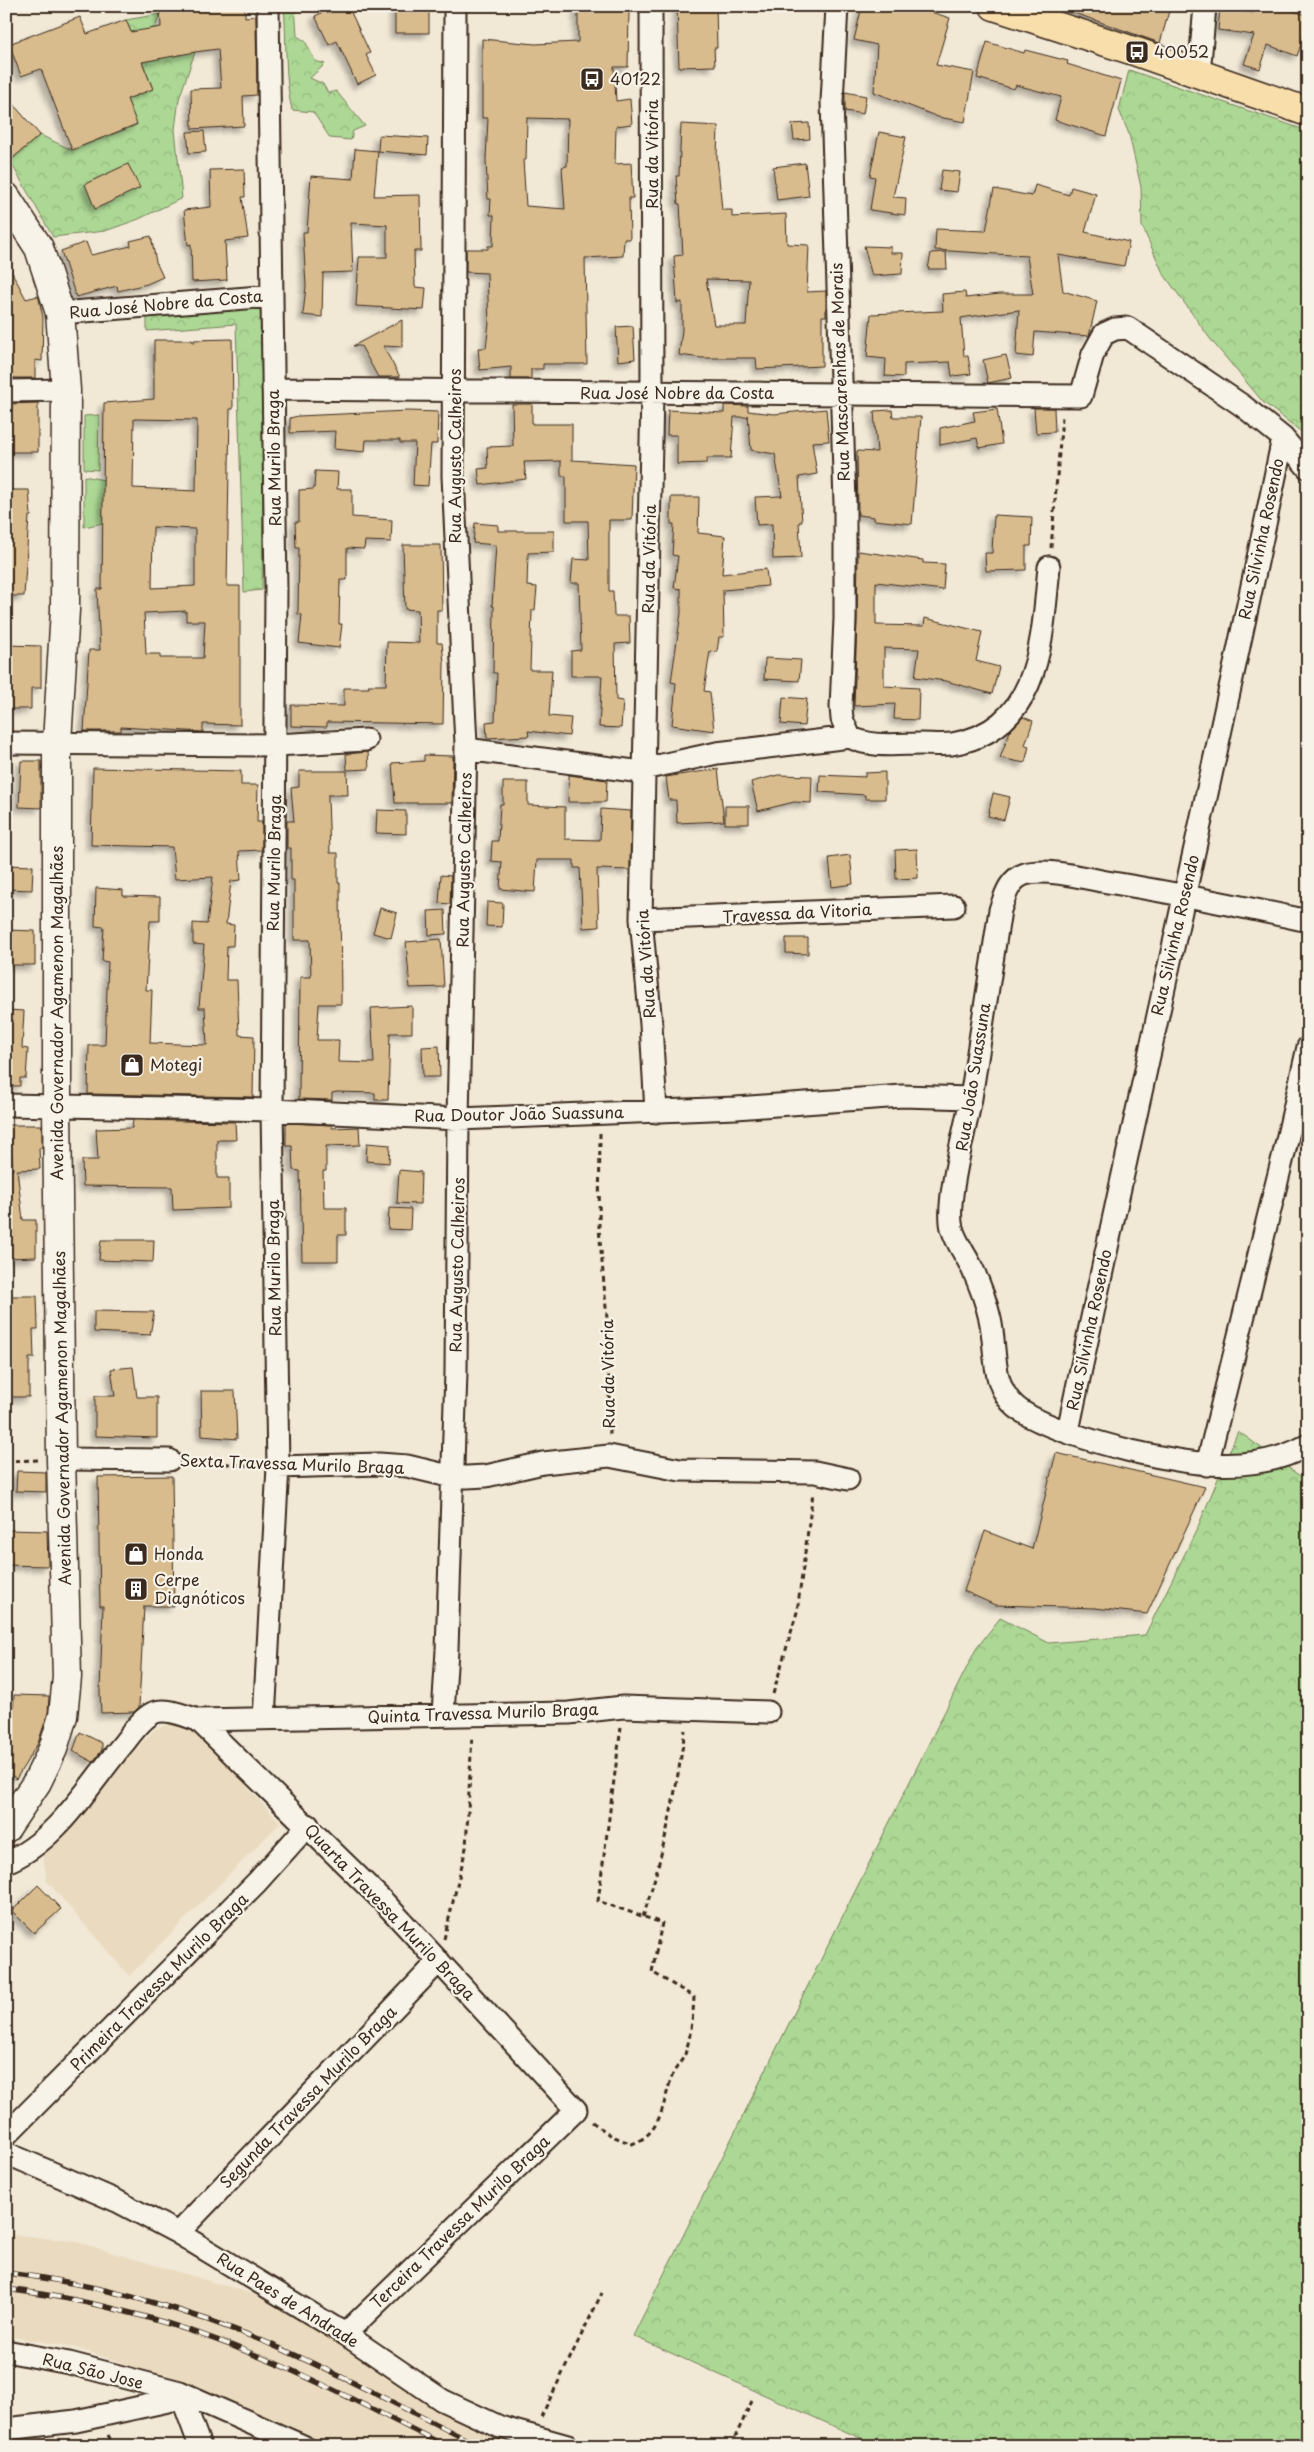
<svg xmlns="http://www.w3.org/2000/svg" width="1314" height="2452" font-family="'Playpen Sans',sans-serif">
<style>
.built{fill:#eadbc0}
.green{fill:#acd794;stroke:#748059}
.forest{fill:url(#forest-crowns);stroke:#748059}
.building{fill:#d9bc8d;stroke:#3b2a1e;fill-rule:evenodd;filter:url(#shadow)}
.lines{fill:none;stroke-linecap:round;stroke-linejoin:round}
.minor-casing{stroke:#3b2a1e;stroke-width:25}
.secondary-casing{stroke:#3b2a1e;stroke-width:31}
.primary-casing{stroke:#3b2a1e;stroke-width:31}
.path{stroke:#3b2a1e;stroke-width:3;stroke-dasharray:5 4;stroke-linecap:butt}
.minor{stroke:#f7f3e8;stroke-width:21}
.secondary{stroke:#f7f3e8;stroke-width:28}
.primary{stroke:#f8deab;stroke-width:28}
.rail-casing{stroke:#3b2a1e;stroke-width:5.5}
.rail{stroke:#f7f3e8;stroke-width:4;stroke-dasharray:11;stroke-linecap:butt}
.labels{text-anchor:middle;stroke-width:4.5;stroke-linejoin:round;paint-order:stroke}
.poi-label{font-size:16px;fill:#3b2a1e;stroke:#f7f3e8;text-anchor:start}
.street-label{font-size:16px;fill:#3b2a1e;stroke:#f7f3e8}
</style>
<defs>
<pattern id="forest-crowns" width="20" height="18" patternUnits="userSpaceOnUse" patternTransform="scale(1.25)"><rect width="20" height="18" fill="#acd794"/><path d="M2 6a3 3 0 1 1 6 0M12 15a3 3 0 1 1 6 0" fill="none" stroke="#95b97f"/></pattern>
<filter id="shadow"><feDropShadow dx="-4.5" dy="4.5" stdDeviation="2.5" flood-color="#0004"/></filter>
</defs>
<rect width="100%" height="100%" fill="#f1e8d6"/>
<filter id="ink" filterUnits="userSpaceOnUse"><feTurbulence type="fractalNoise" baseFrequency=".02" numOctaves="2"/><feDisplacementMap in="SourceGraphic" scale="10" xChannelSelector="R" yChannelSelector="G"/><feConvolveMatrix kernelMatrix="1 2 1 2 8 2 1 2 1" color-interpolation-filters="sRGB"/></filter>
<g filter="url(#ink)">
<path class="built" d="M186,1719L280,1823L129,1976L47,1881L41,1847L155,1729Z
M6,2234L73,2241L277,2301L329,2331L503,2442L519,2446H329L284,2424L197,2387L70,2346L6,2336Z"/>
<path class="green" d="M99,415L98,470L84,469V416Z
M84,476L104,480L103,523L84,527Z"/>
<path class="forest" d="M284,6H295L297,36L305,41L315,61L325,64L310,78L323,84L328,93L336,91L365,126L353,131L351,140L330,138L313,112L292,110C284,78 287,40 284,6Z
M160,14L155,28L195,52L179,99L175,129L182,198L139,219L105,231L53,237L10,161L40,135L72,150L137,125L127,99L153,89L126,20Z
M1129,70L1308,131V437L1263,402L1211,340L1163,273L1142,226L1141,187L1129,134L1119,110Z
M265,300L262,590L244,592L236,324L147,331V311Z
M1238,1431L1308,1482V2446H878L633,2336L976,1649L1000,1618L1049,1643L1145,1635L1197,1529Z"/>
<path class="building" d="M160,6H245V17L256,16L257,95L243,96L244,126L192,129L191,89L221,88L218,49L195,52L142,62L153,89L127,99L137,124L72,150L41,69L21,76L9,44L80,17L87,34L126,20L131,32L161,27Z
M336,6H348L370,53L366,55L376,75L357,84L337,41L329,45L315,16Z
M395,6H429V33H395Z
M578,6L629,9L628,67H614L616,101L630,99L632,124L616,126L615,164L631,163L633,198H629L630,239H624L623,256L585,258L587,364H543V369H531V379H511V367L480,370L478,348H486L489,323L487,273L466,272V249H488V246H493L494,215H490L491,199H488L486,160L488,118H482V39L535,44L578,42ZM527,118L568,119L567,166L562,167L565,209L526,206L523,160H526Z
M677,6H716L717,48H714L715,66L679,67Z
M862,6H912L950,18L936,65L974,72L965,122L938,117L874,92L877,45L854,40Z
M1064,6H1154L1169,11L1160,43L1063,9Z
M1254,6H1272L1308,15V25L1297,56L1268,45L1260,69L1244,64L1254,35L1218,30L1220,8L1253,13Z
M987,42L1024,53L1025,50L1068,61L1067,64L1121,81L1106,136L1055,120L1061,97L1016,85L1014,89L977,78Z
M845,92L866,96L863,114L845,111Z
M6,96L40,135L6,164Z
M809,123L810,139L794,140L792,124Z
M681,124L718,126L717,156L722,210H732V217L786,214L787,244L809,245L807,292L826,291V316H822V366L757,369L756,358H702L679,355L682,330V302L677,303L674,256L683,255L680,204H678L676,176H679ZM706,279L749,280L746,325H714Z
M204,131L206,152L189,153L187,132Z
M879,132L906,137L893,197L906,198L905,215L870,210L875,177L870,176Z
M379,135L428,138L427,155L378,151Z
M355,149L378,151L374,196L420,195L421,251H414L415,287L426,288L424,310L356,306L359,257H387V225L351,223L353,272L323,273L322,317L303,315L306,286L303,232H307L311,176L353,179Z
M805,163L809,196L777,200L773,167Z
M128,164L140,188L95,209L85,184Z
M244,169L245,197H242L248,238L225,241L227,280L192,282L191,244L188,245L184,210L211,207L210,170Z
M942,170L960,172L957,192L939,190Z
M1035,185L1069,195L1071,187L1096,194L1085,232L1129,242L1124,266L1058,255L1063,291L1097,301L1089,336L1035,332L1033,357L1016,355L1019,310L967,317L961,318L964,356H968L971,374L952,376L950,362L904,364V377L885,376L886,359L867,357L871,314L943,311L942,294L965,292L966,298L999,294H1033L1027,256L935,250L936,229L986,231L994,189L1032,196Z
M151,236L156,262L163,277L147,284L118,291L117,286L76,297L61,251L86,242L91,255L131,246L130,241Z
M864,246L891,247V253H903L902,274L872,276Z
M946,252L947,269H928L931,253Z
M6,261L26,299L38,296L39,299L43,317L42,361L35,360V378H8Z
M402,320V347L383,346L400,377H378L361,346H353Z
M633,326L635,359L618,361L616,327Z
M232,339L233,409H230L227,586H240V725L203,724V732L121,727V731H84L89,650H100L97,589H102L104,403L154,399V340H192L194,344V340ZM134,419L197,420L196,491L133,488ZM153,527L195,529V586L152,588ZM186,611V621H205L203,658H160V654H146L144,613Z
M1006,355L1012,378L988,383L983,360Z
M38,403V452H6V404Z
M512,404H532V424H572V460L634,464L632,520H609V591H613L614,616H629L630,643L615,644L616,700L623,701L621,728L599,727L602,676H571V651L581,650L579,583H571L573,559L589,560L588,521H566V476H561V461L524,462L526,479L480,485L478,469L488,468L487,447L513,446Z
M724,405L748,406V411L774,414L826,409L829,441L812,442L817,474L799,477L802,522H799L801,558L773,559L772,524L757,525L755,497L782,496L775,454L751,450L748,415V417H734L731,458H707V463L677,464V435H667L668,410L724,413Z
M1034,408H1054L1055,432L1036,433Z
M997,409L1002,444L979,448L977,438L940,445V428L975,421L973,412Z
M892,410L893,417H921L912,524L874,520V517L858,515L857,451L877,452L874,411Z
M408,411L438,412L437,444H431L428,486L413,485L415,443H400V440H366L365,452L334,449L335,431L290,433V418L298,416Z
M315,471L338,472L337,489H352V517L392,520L391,542L365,541L364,549L347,548V580H340L339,624H342L339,648L299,643L302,615L298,614L299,548H296L295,522H299V490L314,489Z
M6,490H29L31,516H29L24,596H6Z
M671,497H699L698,533L725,536L722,574L766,569L768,586L723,590L724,637H719L717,652L710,651L704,691L710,692L714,731L672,725L676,683L671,682L681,613V589L674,588L678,556L672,555L674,524H671Z
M994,515L1032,517L1031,546H1026V570L986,571L985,553H992Z
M475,523L498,525V531H554V552L528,553L527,586L537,587L535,610H532L530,670H552L549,716L571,718L569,736L528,731L529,736L487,738L486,722L495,721L497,673H493L494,606H492L496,545L473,543Z
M403,545H441L442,610H437V643H442L444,663L443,724L327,722V727L291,726V705L344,706V688H369L368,685H386L387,642L419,643L418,610L405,609Z
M858,551L923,560V563L945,564L943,590L876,582V625L924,626L925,618L982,632L976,661L999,667L992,694L946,681L915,677L919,649L884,648V686L919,688L918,720L894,719L895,704L854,706L857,620Z
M6,645L41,646V688H31V709H6Z
M765,658L801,660L799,681L764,679Z
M783,697L807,699L804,726L781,724Z
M1023,717L1033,721L1025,745L1029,746L1025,763L1000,758L1010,731Z
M368,752L369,769L347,770L346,754Z
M424,755L453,756L452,803H395L392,763L424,761Z
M21,761H41V808L19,807Z
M93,768L241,771V785H258L257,822H262V850L239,851L241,880L231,881L226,924L234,925L233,946H227L226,980H237L239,1035L254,1036L253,1097L88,1094L89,1045H105L108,962L102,961L104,927L95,926L96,888L123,890V896L160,897V921H150L146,990H152L150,1043L207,1045L205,1008H199L204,945L193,944V923L207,924L213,877L175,879L172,847L91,845Z
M718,769L724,821L677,823L676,800H669L666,777Z
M299,771H347L348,795H328V799L330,853H338V883H340L341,1004H319L317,1040H339L338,1062L374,1063L371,1008L412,1006V1033H390L388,1100H375V1093L337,1092L332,1093V1100L299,1099L300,977H311L310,940H294V880H291V848H287V821H294L291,788L299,787Z
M885,772V799H865V795L819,792L820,775L865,777V773Z
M569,775L607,780L606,802H568Z
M778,775L812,776L811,803L794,802L758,811L751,782Z
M503,782H528V805L565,807V839L600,840L601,809L631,811L630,870L597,869L599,927L583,928L580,868H574V860H537L535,892L500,889L502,862L491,861L492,841H498L500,804H503Z
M993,793L1010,797L1004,820L988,816Z
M725,806H749V824H725Z
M377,810L406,811V834L376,833Z
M917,849L918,878L896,879L895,850Z
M850,855L853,884L832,887L829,858Z
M6,865L33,866L32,890L6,889Z
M441,875L451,876L450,904L439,903Z
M487,902L503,903L502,927L486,926Z
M380,908L397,913L391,938L373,933Z
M445,910L446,934L429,935L428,911Z
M6,930L35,931V965H6Z
M786,938H808V954L786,953Z
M441,939L444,987L410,988L406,942Z
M6,1010L24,1011L22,1048L28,1049L26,1078H20V1086H6Z
M439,1046L440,1077H423L422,1047Z
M133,1120L235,1122L236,1140H217V1178H229V1208L173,1210L172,1187L83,1186L82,1160H98L96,1129L132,1128Z
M286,1123L332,1125V1128L359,1127L360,1145L326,1146V1171H323L324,1208H346V1235H338V1261H302L300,1171L293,1170L292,1146H286Z
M6,1125H42V1148H39L40,1169L17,1170L23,1220H36V1257L6,1258V1171L13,1170L11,1148H6Z
M367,1143L390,1145L389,1163L366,1161Z
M399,1170L421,1172L420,1204L397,1203Z
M389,1208L411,1209L410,1230L388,1229Z
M101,1240H154L153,1262L99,1260Z
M6,1296H37L38,1329H33L34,1358H29V1397H6Z
M94,1311L154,1312L150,1335L94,1332Z
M133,1367L137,1397H157V1438L95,1436V1396H115L111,1369Z
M201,1391H235L237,1439L202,1436Z
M1056,1453L1205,1487L1147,1614L1095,1608L995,1605L964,1591L985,1531L1032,1549Z
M17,1471L46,1472V1492L16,1491Z
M172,1476L174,1606H144L139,1707L134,1712L101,1713L100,1692L103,1606H100L98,1477Z
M6,1530L47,1531L48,1566L6,1565Z
M14,1695L49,1696L48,1713L38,1743L16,1779L6,1770V1753L11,1749Z
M80,1732L102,1743V1750L93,1762L73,1751Z
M38,1885L61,1909L34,1933L12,1911Z"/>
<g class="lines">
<g class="minor-casing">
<path id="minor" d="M651,6L652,393L641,919L651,1024L656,1112
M837,6L832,102L845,503V619L841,707L842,719L850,737
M1199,74L1205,6
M60,313L272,296
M273,389L1081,396L1093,354L1104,334L1115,329L1128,328L1243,406L1283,438L1308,468
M6,391L66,390
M6,743L276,745L366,740
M466,749L634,771L717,753L850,737C870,748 898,744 921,744C931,744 942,745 952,744C1041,729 1042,639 1049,567
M641,919L954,906
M1308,921C1239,906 1171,892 1101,881C1081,877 1045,868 1025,874C1009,879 1005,896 1000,910C990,973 981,1035 971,1098C966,1127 945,1202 952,1228C956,1243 966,1255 972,1268C980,1285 986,1301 990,1319C997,1349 990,1385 1016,1407C1038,1426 1102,1444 1131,1451C1189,1464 1253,1476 1308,1445
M6,1105L272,1110L458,1119L736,1108L902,1096L971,1098
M1068,1431C1137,1099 1215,770 1283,438
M61,1459L169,1460
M1207,1465L1285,1149L1308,1047
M278,1467L379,1464L407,1466L453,1477H467L486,1476L543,1463L609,1456L680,1470L815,1472L848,1479
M443,1714L447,1650L456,1372L458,1119L466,744L453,476L455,6
M264,1719L278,1467L272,1110L276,590L268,6
M198,1720L383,1901L576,2110L345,2334
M6,1862C56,1843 90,1783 124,1743C132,1733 141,1719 153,1713C166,1707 185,1716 198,1720L569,1713L623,1707L768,1712
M6,2135L257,1882L308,1825
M6,2153L117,2201L178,2233L345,2334L442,2400L500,2427L568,2446
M178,2233L439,1961
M6,2351L69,2363L180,2392L303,2446
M180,2392L200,2446
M6,2429L76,2421L182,2398"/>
</g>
<g class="secondary-casing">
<path id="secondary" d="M6,197L39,248L60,313L66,390L65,610L57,742V1107L61,1459L67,1677L63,1716L53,1749L37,1782L6,1828"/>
</g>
<g class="primary-casing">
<path id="primary" d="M994,6L1137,52L1308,112"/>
</g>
<path class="path" d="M1051,548L1062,417
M600,1133L599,1228L608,1330L610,1437
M6,1461L38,1460
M189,1461L257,1466
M773,1694L797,1612L813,1493
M643,1917C663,1856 676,1793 685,1730
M444,1939L466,1848L472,1735
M592,2122L612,2136L632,2144C664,2132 662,2101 673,2074C676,2067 682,2061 685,2054C691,2036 693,2016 694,1997L652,1972L662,1923L598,1901L621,1727
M541,2417L602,2293
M108,2435L114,2446
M731,2446L752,2401"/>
<use href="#minor" class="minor"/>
<use href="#secondary" class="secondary"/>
<use href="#primary" class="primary"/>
<g class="rail-casing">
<path id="rail" d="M6,2273C98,2283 202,2313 286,2351C351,2380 415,2414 479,2446
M6,2289C95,2300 183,2324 265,2359C327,2384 386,2417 446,2446"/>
</g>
<use href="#rail" class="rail"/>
</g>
</g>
<defs>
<g id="bus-square" transform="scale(1.25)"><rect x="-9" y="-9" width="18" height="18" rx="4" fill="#3b2a1e" stroke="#f7f3e8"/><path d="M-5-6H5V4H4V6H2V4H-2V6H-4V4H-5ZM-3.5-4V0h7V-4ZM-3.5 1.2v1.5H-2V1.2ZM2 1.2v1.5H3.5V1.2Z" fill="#fff"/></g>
<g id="shop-square" transform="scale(1.25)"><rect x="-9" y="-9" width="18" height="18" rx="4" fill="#3b2a1e" stroke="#f7f3e8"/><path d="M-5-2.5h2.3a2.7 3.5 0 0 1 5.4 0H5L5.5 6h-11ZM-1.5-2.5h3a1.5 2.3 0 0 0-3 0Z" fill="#fff"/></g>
<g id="building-square" transform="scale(1.25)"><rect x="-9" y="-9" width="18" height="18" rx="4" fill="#3b2a1e" stroke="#f7f3e8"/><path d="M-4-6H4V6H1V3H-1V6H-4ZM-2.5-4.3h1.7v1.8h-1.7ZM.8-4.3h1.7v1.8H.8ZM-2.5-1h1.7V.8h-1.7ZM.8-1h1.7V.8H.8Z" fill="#fff"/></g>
</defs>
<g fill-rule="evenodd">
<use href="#bus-square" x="1137" y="52"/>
<use href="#bus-square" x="592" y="79"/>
<use href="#shop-square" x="132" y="1065"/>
<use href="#shop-square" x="136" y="1554"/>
<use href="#building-square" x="136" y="1589"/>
</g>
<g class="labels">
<g class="poi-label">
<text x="1154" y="58">40052</text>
<text x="610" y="85">40122</text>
<text x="150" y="1071">Motegi</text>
<text x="154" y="1560">Honda</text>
<text x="154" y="1586">Cerpe<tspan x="154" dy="18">Diagnóticos</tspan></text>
</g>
<g class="street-label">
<text transform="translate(652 154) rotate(-90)" y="6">Rua da Vitória</text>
<text transform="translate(166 304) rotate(-5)" y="6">Rua José Nobre da Costa</text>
<text transform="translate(840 372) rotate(-92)" y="6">Rua Mascarenhas de Morais</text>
<text x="677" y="399">Rua José Nobre da Costa</text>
<text transform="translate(455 456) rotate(-90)" y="6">Rua Augusto Calheiros</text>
<text transform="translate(274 458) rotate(-91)" y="6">Rua Murilo Braga</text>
<text transform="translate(1261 539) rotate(-78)" y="6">Rua Silvinha Rosendo</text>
<text transform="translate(649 559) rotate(-89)" y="6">Rua da Vitória</text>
<text transform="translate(464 860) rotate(-89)" y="6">Rua Augusto Calheiros</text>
<text transform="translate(274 863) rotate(-89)" y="6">Rua Murilo Braga</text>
<text transform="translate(797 913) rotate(-3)" y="6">Travessa da Vitoria</text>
<text transform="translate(1175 935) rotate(-77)" y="6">Rua Silvinha Rosendo</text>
<text transform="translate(646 964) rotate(-94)" y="6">Rua da Vitória</text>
<text transform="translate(57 1013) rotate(-90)" y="6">Avenida Governador Agamenon Magalhães</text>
<text transform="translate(973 1077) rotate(-81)" y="6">Rua João Suassuna</text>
<text transform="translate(519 1114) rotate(-1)" y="6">Rua Doutor João Suassuna</text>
<text transform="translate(457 1265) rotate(-89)" y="6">Rua Augusto Calheiros</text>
<text transform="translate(274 1268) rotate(-91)" y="6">Rua Murilo Braga</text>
<text transform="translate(1089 1330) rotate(-78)" y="6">Rua Silvinha Rosendo</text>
<text transform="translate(608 1374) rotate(-91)" y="6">Rua da Vitória</text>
<text transform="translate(62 1418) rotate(-91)" y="6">Avenida Governador Agamenon Magalhães</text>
<text transform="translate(292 1464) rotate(2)" y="6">Sexta Travessa Murilo Braga</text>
<text transform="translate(483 1713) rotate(-2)" y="6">Quinta Travessa Murilo Braga</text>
<text transform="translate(390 1912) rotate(46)" y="6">Quarta Travessa Murilo Braga</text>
<text transform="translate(159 1982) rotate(-45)" y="6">Primeira Travessa Murilo Braga</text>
<text transform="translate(308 2097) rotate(-46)" y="6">Segunda Travessa Murilo Braga</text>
<text transform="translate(460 2222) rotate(-44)" y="6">Terceira Travessa Murilo Braga</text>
<text transform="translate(288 2300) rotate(32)" y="6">Rua Paes de Andrade</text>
<text transform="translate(93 2371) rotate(14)" y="6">Rua São Jose</text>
</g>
</g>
<rect width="1314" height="2452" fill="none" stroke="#f7f3e8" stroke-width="25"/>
<rect x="12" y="12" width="1289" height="2427" fill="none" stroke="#3b2a1e" stroke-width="2" filter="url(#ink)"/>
</svg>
